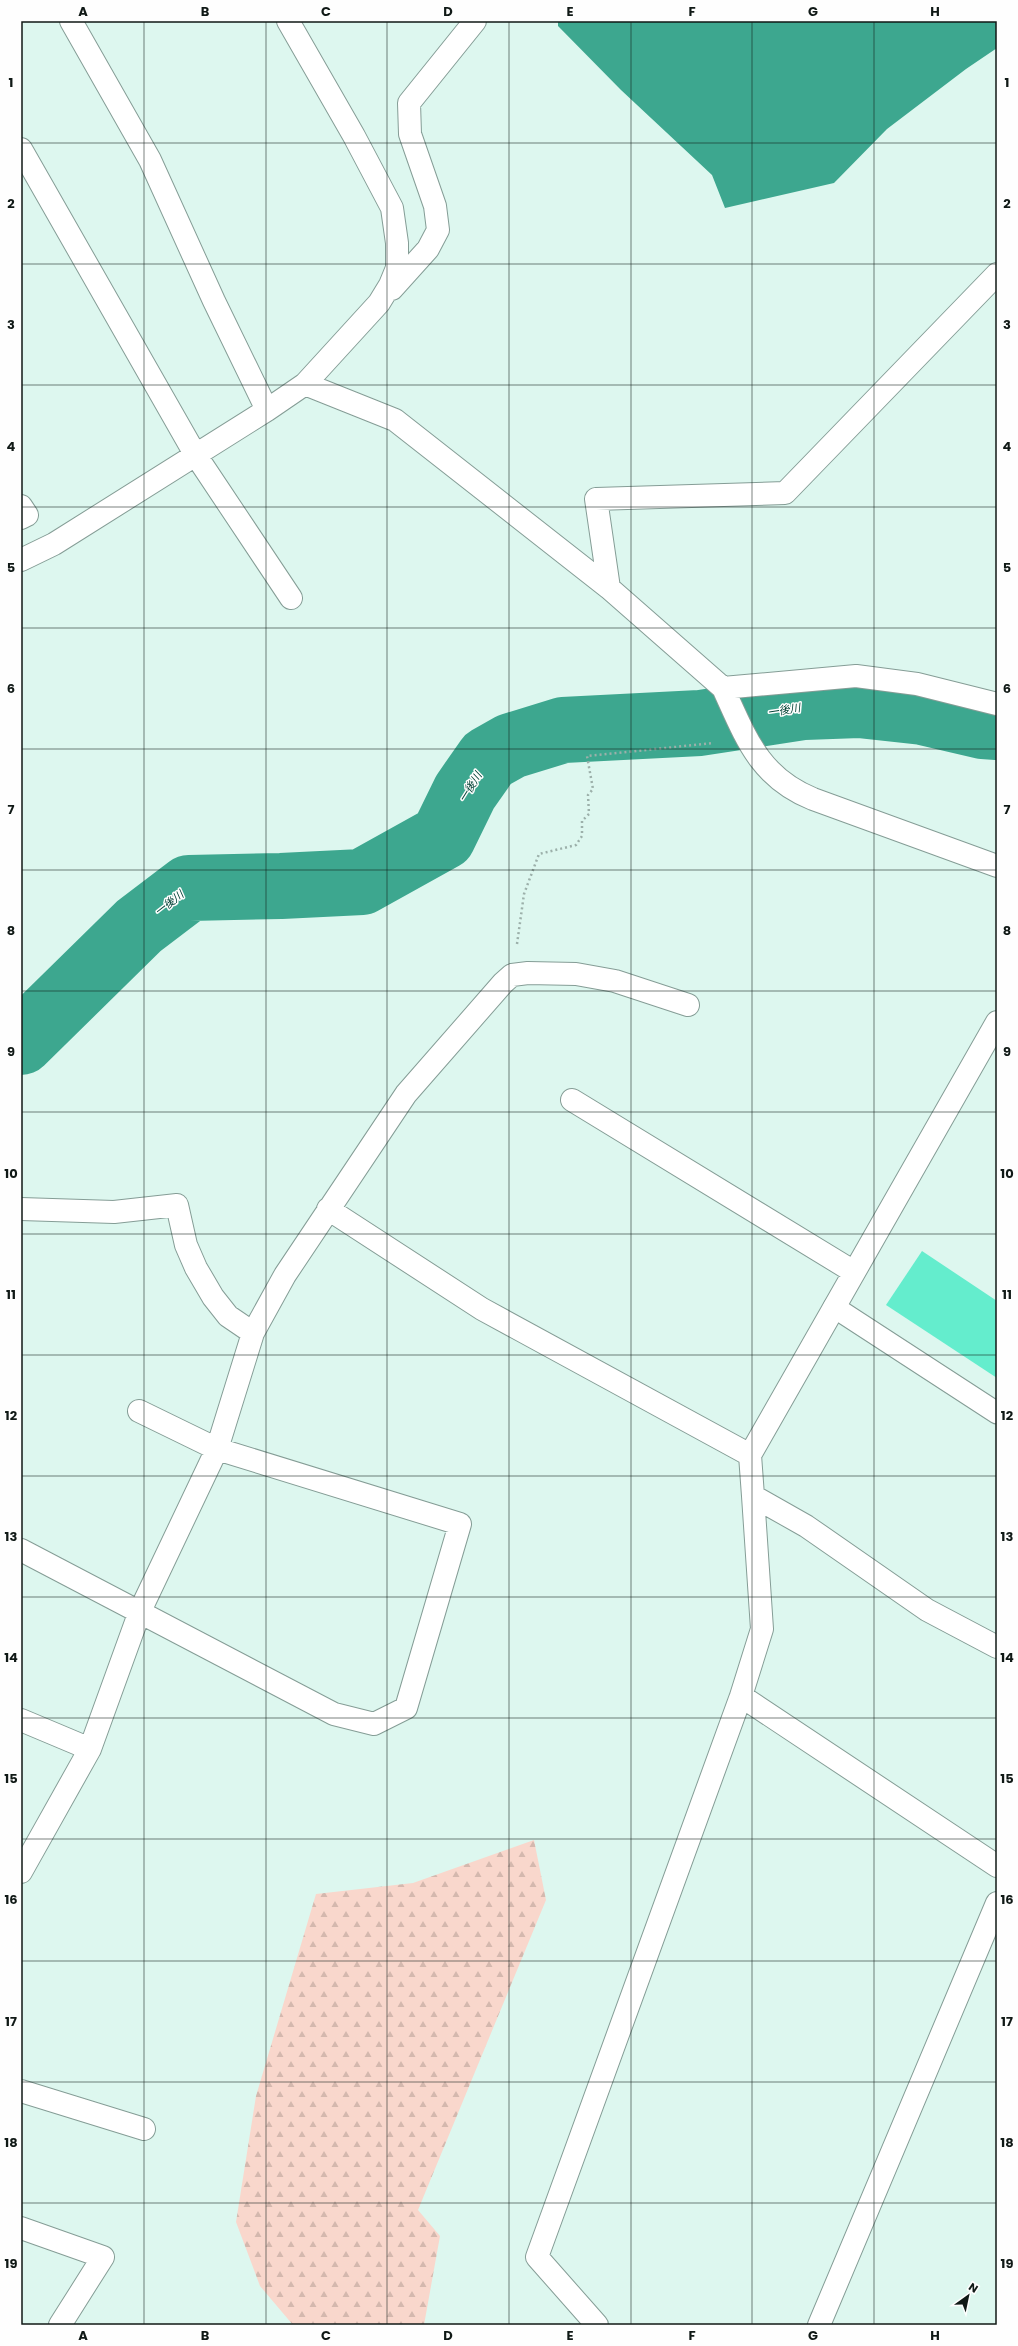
<svg xmlns="http://www.w3.org/2000/svg" width="1018" height="2346" font-family="Poppins,'Noto Sans JP',sans-serif">
<style>
.forest{fill:url(#forest-firs)}
.water{fill:#3da78f}
.lines{fill:none;stroke-linecap:round;stroke-linejoin:round}
.river{stroke:#3da78f;stroke-width:66}
.building{fill:#64edcd}
.service-casing{stroke:#859d96;stroke-width:23}
.minor-casing{stroke:#859d96;stroke-width:24}
.path{stroke:#9cb0aa;stroke-width:2.5;stroke-dasharray:2 3;stroke-linecap:butt}
.service{stroke:#fff;stroke-width:21}
.minor{stroke:#fff;stroke-width:22}
.grid{fill:none;stroke:#101916;stroke-width:1;stroke-opacity:0.55}
.labels{text-anchor:middle;stroke-width:3;stroke-linejoin:round;paint-order:stroke}
.water-label{font-size:11px;font-style:italic;fill:#004034;stroke:#fefefe}
.neatline{fill:none;stroke:#101916;stroke-width:1.5}
.grid-label{font-size:13px;text-anchor:middle;font-weight:bold;fill:#101916}
</style>
<defs>
<pattern id="forest-firs" width="22" height="20" patternUnits="userSpaceOnUse"><rect width="22" height="20" fill="#f9d7cc"/><path d="M5 1l3.5 6h-7zM16 11l3.5 6h-7z" fill="#d4b8ae"/></pattern>
</defs>
<rect width="100%" height="100%" fill="#ddf7ef"/>
<path class="forest" d="M534,1840L546,1900L418,2210L440,2236L424,2325H293L260,2286L236,2222L256,2096L316,1894L413,1883Z"/>
<path class="water" d="M558,21H997V48L966,69L887,129L834,183L725,208L712,175L621,90L558,26Z"/>
<g class="lines">
<path class="river" d="M21,1042L139,926L189,888L281,886L362,882L443,837L465,792L488,759L511,746L563,730L700,723L804,707L859,705L923,712L983,726L997,727"/>
</g>
<path class="building" d="M922,1251L997,1301V1378L886,1305Z"/>
<g class="lines">
<g class="service-casing">
<path id="service" d="M834,1307L997,1413"/>
</g>
<g class="minor-casing">
<path id="minor" d="M71,21L150,160L214,301L267,410L305,384L379,303L390,285L397,268V243L392,208L354,136L288,21
M21,149L195,454L291,598
M392,289L428,249L438,230L435,206L410,134L409,103L475,21
M305,384L395,420L609,588L723,688
M21,506L27,515L21,518
M21,560L54,544L267,410
M609,588L596,499L785,493L997,274
M997,704L917,684L856,676L723,688C746,738 759,777 813,799L997,866
M572,1100L854,1272
M21,1209L114,1212L177,1205L186,1245L196,1268L213,1297L228,1316L253,1333
M328,1209L482,1309L750,1455L753,1496L806,1526L927,1610L997,1647
M750,1455L997,1022
M21,1550L334,1714L374,1724L406,1708L460,1524L217,1449L139,1411
M741,1696L997,1866
M21,1720L90,1749L140,1611L217,1449L253,1333L285,1275L406,1094L503,983L512,975L528,973L576,974L615,981L688,1005
M21,1872L90,1749
M21,2091L144,2129
M21,2228L103,2257L60,2325
M597,2325L537,2257L741,1696L762,1629L753,1496
M819,2325L997,1903"/>
</g>
<path class="path" d="M517,944L524,894L539,854L576,845L582,836V821L589,814L588,795L593,789L587,756L714,743"/>
<use href="#service" class="service"/>
<use href="#minor" class="minor"/>
</g>
<path class="grid" d="M144,21V2325M266,21V2325M387,21V2325M509,21V2325M631,21V2325M752,21V2325M874,21V2325M21,143H997M21,264H997M21,385H997M21,507H997M21,628H997M21,749H997M21,870H997M21,991H997M21,1112H997M21,1234H997M21,1355H997M21,1476H997M21,1597H997M21,1718H997M21,1839H997M21,1961H997M21,2082H997M21,2203H997"/>
<g class="labels">
<g class="water-label">
<text transform="translate(784 710) rotate(-9)" y="4">一後川</text>
<text transform="translate(470 787) rotate(-58)" y="4">一後川</text>
<text transform="translate(169 903) rotate(-38)" y="4">一後川</text>
</g>
</g>
<rect width="1018" height="2346" fill="none" stroke="#fefefe" stroke-width="44"/>
<g transform="translate(968 2296) rotate(33)" stroke="#fefefe" stroke-width="3" paint-order="stroke">
<path d="M0-3L7 15L0 10L-7 15Z" fill="#101916"/>
<text y="-6" font-size="11" font-weight="bold" text-anchor="middle" fill="#101916">N</text>
</g>
<rect x="22" y="22" width="974" height="2302" class="neatline"/>
<g class="grid-label">
<text x="83" y="16">A</text>
<text x="205" y="16">B</text>
<text x="326" y="16">C</text>
<text x="448" y="16">D</text>
<text x="570" y="16">E</text>
<text x="692" y="16">F</text>
<text x="813" y="16">G</text>
<text x="935" y="16">H</text>
<text x="11" y="87">1</text>
<text x="1007" y="87">1</text>
<text x="11" y="208">2</text>
<text x="1007" y="208">2</text>
<text x="11" y="329">3</text>
<text x="1007" y="329">3</text>
<text x="11" y="451">4</text>
<text x="1007" y="451">4</text>
<text x="11" y="572">5</text>
<text x="1007" y="572">5</text>
<text x="11" y="693">6</text>
<text x="1007" y="693">6</text>
<text x="11" y="814">7</text>
<text x="1007" y="814">7</text>
<text x="11" y="935">8</text>
<text x="1007" y="935">8</text>
<text x="11" y="1056">9</text>
<text x="1007" y="1056">9</text>
<text x="11" y="1178">10</text>
<text x="1007" y="1178">10</text>
<text x="11" y="1299">11</text>
<text x="1007" y="1299">11</text>
<text x="11" y="1420">12</text>
<text x="1007" y="1420">12</text>
<text x="11" y="1541">13</text>
<text x="1007" y="1541">13</text>
<text x="11" y="1662">14</text>
<text x="1007" y="1662">14</text>
<text x="11" y="1783">15</text>
<text x="1007" y="1783">15</text>
<text x="11" y="1904">16</text>
<text x="1007" y="1904">16</text>
<text x="11" y="2026">17</text>
<text x="1007" y="2026">17</text>
<text x="11" y="2147">18</text>
<text x="1007" y="2147">18</text>
<text x="11" y="2268">19</text>
<text x="1007" y="2268">19</text>
<text x="83" y="2340">A</text>
<text x="205" y="2340">B</text>
<text x="326" y="2340">C</text>
<text x="448" y="2340">D</text>
<text x="570" y="2340">E</text>
<text x="692" y="2340">F</text>
<text x="813" y="2340">G</text>
<text x="935" y="2340">H</text>
</g>
</svg>
